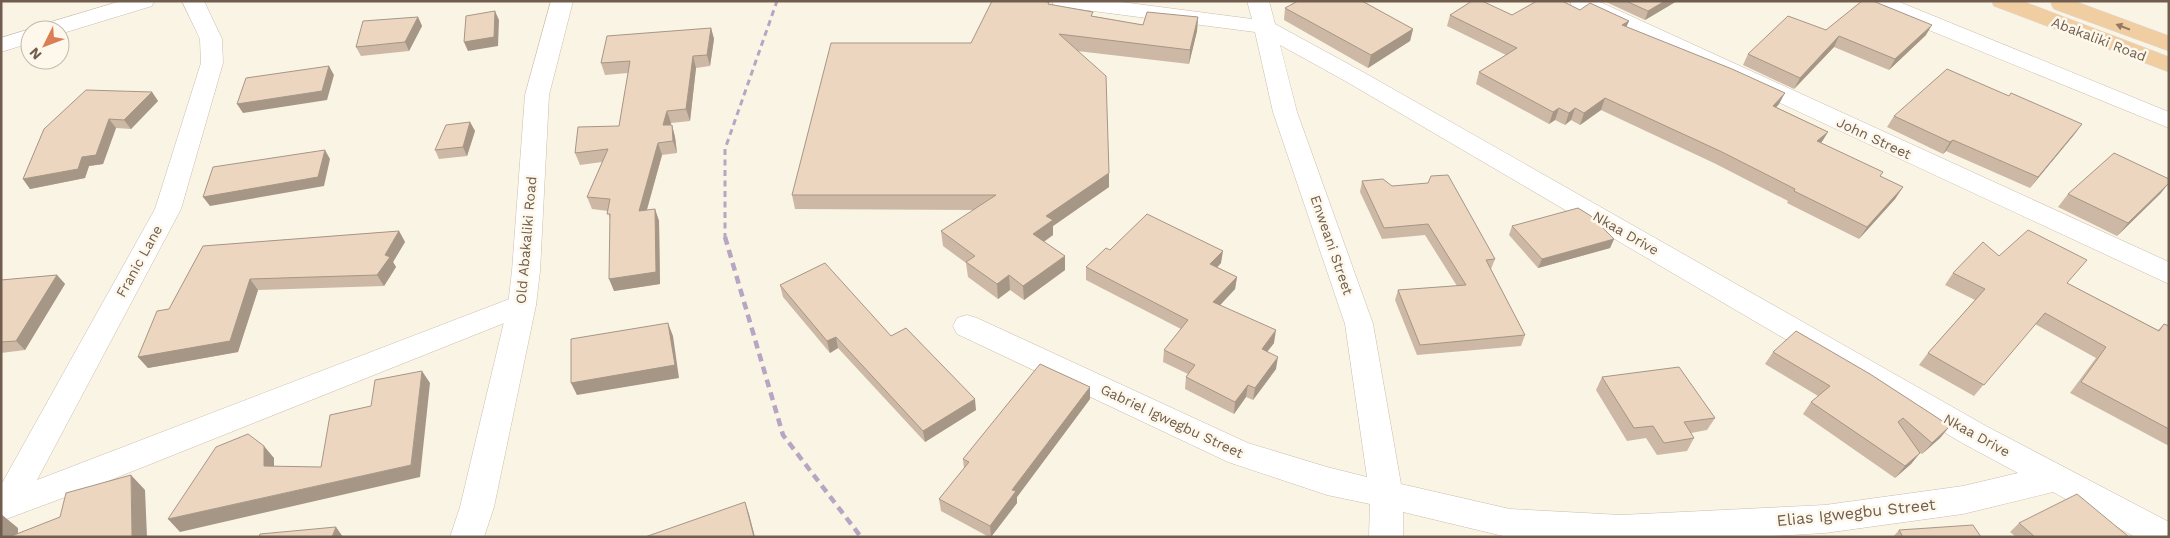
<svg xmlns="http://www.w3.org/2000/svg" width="2170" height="538" font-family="'Work Sans',sans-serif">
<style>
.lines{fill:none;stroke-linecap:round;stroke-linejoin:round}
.minor-casing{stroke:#cbbcad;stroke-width:1}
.secondary-casing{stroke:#cdbdab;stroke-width:1}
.trunk-casing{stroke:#dad5d1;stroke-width:1}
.minor{fill:#fff;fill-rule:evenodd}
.secondary{fill:#fff;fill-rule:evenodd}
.trunk{fill:#f1cda2;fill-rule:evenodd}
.rail-far1{stroke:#b8a5c3;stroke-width:3;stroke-dasharray:6 4.5;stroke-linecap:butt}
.rail{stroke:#b8a5c3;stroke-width:4.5;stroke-dasharray:8 5.5;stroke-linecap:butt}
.wall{fill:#ccb8a4}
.shaded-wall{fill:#a69686}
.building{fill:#edd6bf;stroke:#a69686}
.oneway{fill:#917962}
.labels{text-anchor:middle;stroke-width:5;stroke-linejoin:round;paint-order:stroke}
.street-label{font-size:14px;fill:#715d4d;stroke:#fdf8eb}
.near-street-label{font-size:16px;fill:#715d4d;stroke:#fdf8eb}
</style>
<rect width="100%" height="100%" fill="#faf4e5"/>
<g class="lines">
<g class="minor-casing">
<path id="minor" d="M121,1H154L152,6L60,34V30H38L41,25Z
M182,1H204L222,39L223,63L181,209L37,480L512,298L522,295L532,298L536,305L532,312L103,483L1,521V485L155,209L201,63L200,39Z
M1052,1H1114L1252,19L1247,1H1269L1275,24L1363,72L1986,426L2169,522V537H2135L2053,492L1963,514L1825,533L1755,537H1507L1403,512V537H1369L1370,504L1327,495L1228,462L957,334L953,326L957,318L967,315L977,318L1248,443L1327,467L1367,477L1345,324L1273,112L1255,32L1062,7L1054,6ZM1280,45L1347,82L1964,444L2018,473L1963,486L1825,505L1621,515L1510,509L1401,484L1373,324L1297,112Z
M1570,1H1598L2169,262V284L1572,6Z
M1868,1H1897L2169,112V128L1870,6Z
M30,29L33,30H30V43L1,52V38Z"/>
</g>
<g class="secondary-casing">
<path id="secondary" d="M551,1H573L549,95L540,271L536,305L494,507L484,537H450L460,507L508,305L512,271L525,95Z"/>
</g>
<g class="trunk-casing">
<path id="trunk" d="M1992,1H2022L2169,57V72L1994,6Z
M2053,1H2074L2169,36V51L2054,9L2051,4Z"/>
</g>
<use href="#minor" class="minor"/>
<use href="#secondary" class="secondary"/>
<use href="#trunk" class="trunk"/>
<path class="rail-far1" d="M725,239V149L777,1"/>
<path class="rail" d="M725,237L783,435L861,537"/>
</g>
<path class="wall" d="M1606,1H1677L1645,20L1606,2Z
M1049,4L1093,16L1143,25L1198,17L1197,31L1189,64L1077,51L1109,173V187L1053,226V235L1044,242L1065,256V270L1024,300L1010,290L998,299L968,277L966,263L943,246L941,231L974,210L795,209L792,195L971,43Z
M1285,8L1413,29L1410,41L1368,68L1284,20Z
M1580,10L1629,21L1626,27L1779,104L1776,107L1828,132L1821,143L1880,176L1903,187L1895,199L1859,239L1787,203L1788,201L1716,164L1601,110L1580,125L1571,120L1565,125L1555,120L1549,124L1476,84L1479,72L1506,55L1447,26L1450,15H1512Z
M418,17L422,26L409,51L361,56L356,47Z
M711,28L714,39L710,66L696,68L690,121L671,123L670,125H672L675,137L677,153L662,155L647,210L655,209L659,221L660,284L614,291L610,220L608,211L592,209L587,197L602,162L580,165L575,153L619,126L628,73L605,75L601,63Z
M1826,30L1926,35L1889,70L1834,47L1794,89L1743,65L1748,54Z
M152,92L158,101L131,129L116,128L103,164L89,166L85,178L30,189L23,179L44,129Z
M2009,96L2082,124L2030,188L1946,151L1943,154L1887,127L1894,116Z
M470,122L475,131L467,156L439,159L435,150Z
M1362,181L1495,259L1491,269L1525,335L1521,346L1417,355L1395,300L1398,290L1457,286L1425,235L1382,239L1360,192Z
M2161,193L2117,236L2058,207L2068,194Z
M1512,226L1614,239L1610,248L1538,268L1509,235Z
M399,231L405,242L393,262L396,267L384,286L258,290L238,352L148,368L138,357L169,309L203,246Z
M1110,250L1221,263L1217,267L1237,277L1235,289L1220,305L1274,343L1267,352L1276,369L1253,400L1246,397L1234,414L1185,389L1186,377L1188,374L1163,362L1164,350L1181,329L1086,280V267Z
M1999,256L2067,283L2158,330L2164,324L2169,326V446L2070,393L2096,358L2035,324L1974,396L1919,365L1928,353L1975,300L1945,285L1953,273Z
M57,275L65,284L25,350L1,353V280Z
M780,285L891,336L976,410L925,442L838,348L830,353L783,297Z
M1773,352L1950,426L1940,438L1922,454L1920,453L1911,464L1895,478L1803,414L1811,402L1818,396L1765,364Z
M1602,377L1715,418L1707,430L1691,433L1694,438L1687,451L1657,455L1646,438L1627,441L1596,390Z
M1090,399L1017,497V503L991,537H989L941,511L939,499L964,469L963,459Z
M2019,523L2129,537H2016L2010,532Z
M1899,530L1981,537H1893Z"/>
<path class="shaded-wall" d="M1665,1H1677L1645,20L1648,11Z
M495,11L499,20L498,46L468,51L464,42Z
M418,17L422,26L409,51L405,42Z
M1198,17L1197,31L1189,64L1190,50Z
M1629,21L1624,32L1622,25Z
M1932,25L1926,35L1889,70L1895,59Z
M711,28L714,39L710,66L707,55Z
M1413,29L1410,41L1368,68L1371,55Z
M1839,36L1834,47L1794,89L1800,78Z
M693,56L696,68L690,121L686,109Z
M329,66L334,75L327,100L243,113L237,104Z
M152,92L158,101L131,129L124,120Z
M1785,93L1779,104L1767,117L1773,106Z
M1605,98L1601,110L1580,125L1584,113Z
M1559,108L1555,120L1549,124L1553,112Z
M1575,108L1571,120L1565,125L1569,113Z
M667,111L671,123L667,137L663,125Z
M109,119L116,128L103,164L89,166L85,178L30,189L23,179L82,157Z
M470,122L475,131L467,156L463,147Z
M2082,124L2074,135L2030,188L2038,177Z
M672,125L675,137L677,153L673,141Z
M1828,132L1821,143L1817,141Z
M1953,140L1946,151L1943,154L1950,142Z
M658,143L662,155L643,223L639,211Z
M325,150L330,159L324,186L210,206L203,197Z
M1109,173V187L1053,226V235L1033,249V234L1046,216Z
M2169,183L2161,193L2117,236L2128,223Z
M1903,187L1895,199L1859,239L1867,227Z
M655,209L659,221L660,284L614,291L609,279Z
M399,231L405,242L393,262L396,267L384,286L377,275L385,255Z
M1614,239L1610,248L1538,268L1542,259Z
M1223,251L1221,263L1209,276L1210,264Z
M1065,256V270L1024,300L1023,286Z
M57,275L65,284L25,350L16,341Z
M1009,275L1010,290L998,299L997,284Z
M1237,277L1235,289L1212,314L1213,302Z
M250,279L258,290L238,352L148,368L138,357Z
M668,323L673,336L679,378L577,395L571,383Z
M1276,330L1274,343L1260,361L1262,349Z
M836,337L838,348L830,353L827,341Z
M1278,357L1276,369L1253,400L1255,388Z
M422,371L430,383L420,477L180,532L168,519L411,465Z
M1248,385L1246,397L1234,414L1235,402Z
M1090,387V399L1017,497V503L991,537L990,526L1012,490Z
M975,399L976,410L925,442L923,431Z
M1950,426L1940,438L1922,454L1932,443Z
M264,446L274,458V479L264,466Z
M1920,453L1911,464L1895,478L1905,466Z
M131,475L145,490L147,537H132Z
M745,502L749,514L755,537H754Z
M1,514L18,528V537H1Z
M336,527L343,537H332Z"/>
<path class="building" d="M992,1H1038L1049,2L1048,4L1093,12L1091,16L1143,25L1147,12L1198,17L1190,50L1059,34L1106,76L1109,173L1046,216L1053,220L1033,234L1065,256L1023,286L1009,275L997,284L966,262L975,256L941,231L996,195H792L831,43H971Z
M1298,1H1362L1413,29L1371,55L1285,8Z
M1472,1H1482L1512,15L1537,1H1562L1580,10L1590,3L1629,21L1622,25L1732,69L1785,93L1773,106L1828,132L1817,141L1883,172L1880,176L1903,187L1867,227L1794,191L1795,189L1722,152L1605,98L1584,113L1575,108L1569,113L1559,108L1553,112L1479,72L1517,48L1450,15Z
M1626,1H1665L1648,11Z
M1862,1H1873L1932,25L1895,59L1839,36L1800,78L1748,54L1788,16L1826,30Z
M495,11L494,37L464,42L466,16Z
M418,17L405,42L356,47L363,21Z
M711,28L707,55L693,56L686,109L667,111L663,125H672L673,141L658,143L639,211L655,209L656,272L609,279L610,214H607L610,199L587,197L608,149L575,153L578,127L619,126L630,61L601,63L607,36Z
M329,66L322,91L237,104L246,78Z
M1947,69L2009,96L2011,93L2082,124L2038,177L1953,140L1950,142L1894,116Z
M86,90L152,92L124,120L109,119L96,155L82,157L78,169L23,179L44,129Z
M470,122L463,147L435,150L446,125Z
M325,150L318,177L203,197L213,167Z
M2114,153L2169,179V183L2128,223L2068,194Z
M1448,175L1495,259L1486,260L1525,335L1420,345L1398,290L1466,285L1428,224L1384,228L1362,181L1383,179L1392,186L1428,183L1431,176Z
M1578,208L1591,216L1614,239L1542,259L1512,226Z
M1147,214L1223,251L1210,264L1237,277L1213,302L1276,330L1262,349L1278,357L1255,388L1248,385L1235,402L1186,377L1195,365L1164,350L1188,320L1086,267L1106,248L1110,250Z
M2028,230L2087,260L2067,283L2159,331L2164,324L2169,326V429L2081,382L2106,347L2045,313L1984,385L1928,353L1985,289L1953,273L1983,242L1999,256Z
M399,231L385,255L390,257L377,275L250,279L230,341L138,357L157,311L169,309L203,246Z
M825,263L891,336L906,328L975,399L923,431L836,337L827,341L780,285Z
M57,275L16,341L1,342V280Z
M668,323L675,365L571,383V339Z
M1796,331L1870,374L1950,426L1932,443L1903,418L1898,422L1920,453L1905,466L1811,402L1830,386L1773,352Z
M1040,364L1090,387L1012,490L1016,491L990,526L939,499L969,462L963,459Z
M1679,367L1715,418L1684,422L1694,438L1664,443L1653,426L1634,428L1602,377Z
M422,371L411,465L168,519L216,447L248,434L264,446V466L321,467L330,415L371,406L375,380Z
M131,475L132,537H9L60,517L66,493Z
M2077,494L2129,537H2035L2019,523Z
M745,502L754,537H645Z
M1973,525L1981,537H1903L1899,530Z
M336,527L332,537H259L260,534Z"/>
<defs><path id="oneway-solid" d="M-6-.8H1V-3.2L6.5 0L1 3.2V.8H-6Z" transform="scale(1.25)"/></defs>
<use class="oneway" href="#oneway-solid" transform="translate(2123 27) rotate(-159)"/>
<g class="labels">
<g class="street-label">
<text transform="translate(2099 39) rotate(21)" y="5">Abakaliki Road</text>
<text transform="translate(1874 138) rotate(25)" y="5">John Street</text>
<text transform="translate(1626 233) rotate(30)" y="5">Nkaa Drive</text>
<text transform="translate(526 240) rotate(-85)" y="5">Old Abakaliki Road</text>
<text transform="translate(1332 245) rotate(71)" y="5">Enweani Street</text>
<text transform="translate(139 261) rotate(-61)" y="5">Franic Lane</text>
<text transform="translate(1172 421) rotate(25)" y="5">Gabriel Igwegbu Street</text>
<text transform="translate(1977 435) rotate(29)" y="5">Nkaa Drive</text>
</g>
<g class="near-street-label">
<text transform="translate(1856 512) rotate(-6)" y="6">Elias Igwegbu Street</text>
</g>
</g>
<rect width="2170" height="538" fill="none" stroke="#715d4d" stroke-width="5"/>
<g transform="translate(45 45) rotate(228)"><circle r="24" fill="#fdf8eb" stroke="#c5baac"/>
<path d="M0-4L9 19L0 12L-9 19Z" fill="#da7e55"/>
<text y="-8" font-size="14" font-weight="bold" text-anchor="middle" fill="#715d4d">N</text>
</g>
</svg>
